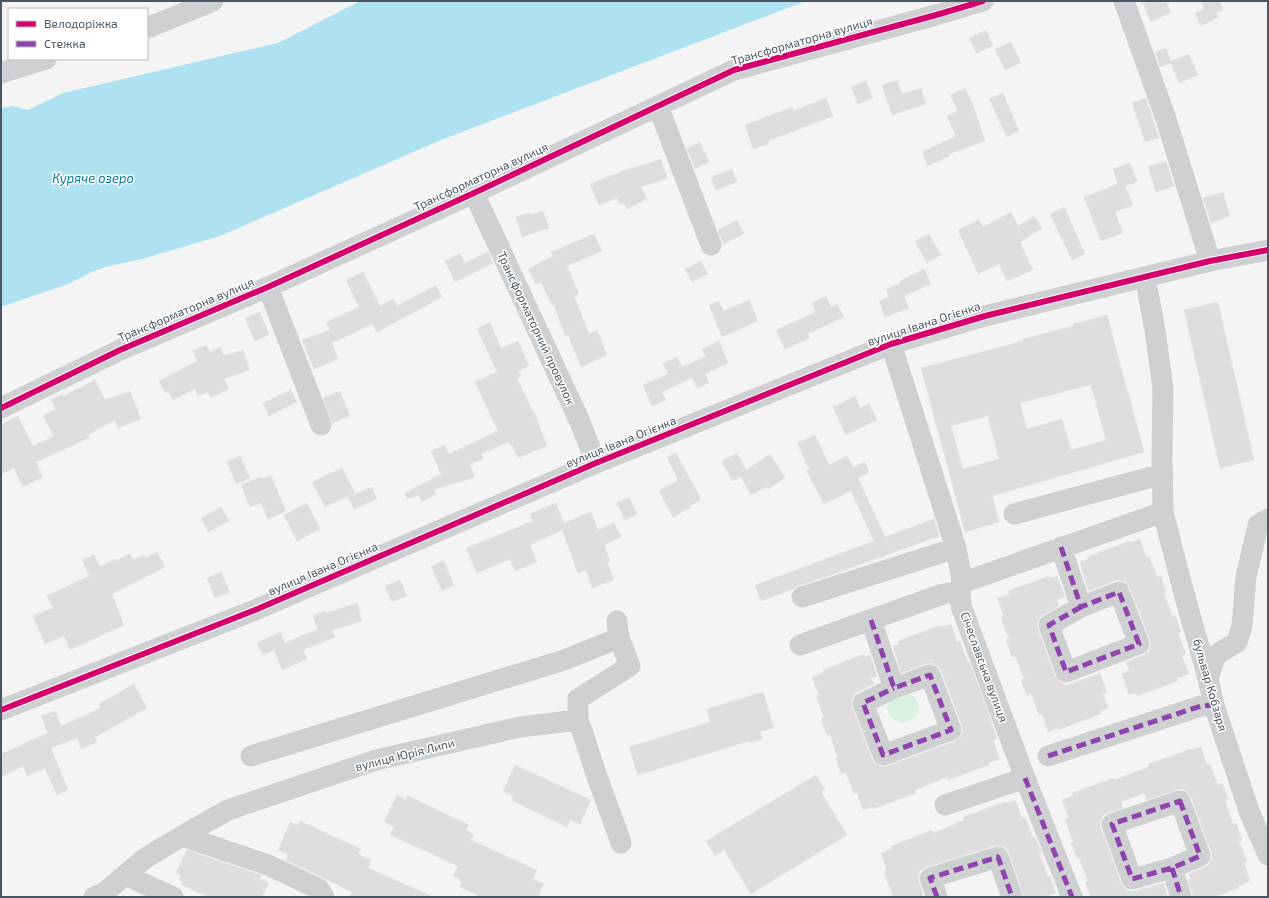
<svg xmlns="http://www.w3.org/2000/svg" width="1269" height="898" font-family="'Exo 2',sans-serif">
<style>
.green{fill:#d9f2e3}
.water{fill:#aee2f0}
.building{fill:#ddddde;stroke:#e5e6e7;fill-rule:evenodd}
.lines{fill:none;stroke-linecap:round;stroke-linejoin:round}
.minor{stroke:#ced0d2;stroke-width:21}
.quiet{stroke:#8e44ad;stroke-width:5;stroke-dasharray:10 5;stroke-linecap:butt}
.cycleway-casing{stroke:#fff;stroke-width:8}
.cycleway{stroke:#d6006c;stroke-width:6}
.labels{text-anchor:middle;stroke-width:3;stroke-linejoin:round;paint-order:stroke}
.street-label{font-size:12px;fill:#4a5661;stroke:#fff}
.water-label{font-size:13px;font-style:italic;fill:#0c7c9b;stroke:#fff}
</style>
<rect width="100%" height="100%" fill="#f4f4f4"/>
<path class="green" d="M906,692C912,695 917,698 918,705C921,729 882,729 888,701Z"/>
<path class="water" d="M360,1H806L441,140L220,236L142,259L105,267L92,272L68,284L1,307V108L13,106L28,110L63,93L278,43Z"/>
<path class="building" d="M1142,1H1166L1171,12L1151,22Z
M1201,1H1219L1223,10L1216,13L1219,17L1201,26L1195,13L1204,9Z
M986,30L993,46L976,53L969,38Z
M1011,42L1021,63L1005,70L995,49Z
M1166,48L1171,61L1189,54L1198,75L1179,83L1171,63L1160,67L1155,52Z
M897,80L902,94L921,88L926,104L892,115L882,85Z
M866,81L873,98L858,104L851,87Z
M965,88L973,105L985,141L949,154L950,156L928,166L922,152L956,136L947,116L958,111L950,95Z
M1003,93L1019,131L1007,137L989,99Z
M826,98L833,116L768,141L769,144L753,149L745,125L792,107L793,111Z
M1146,98L1159,138L1145,142L1132,103Z
M700,142L709,162L695,169L687,148Z
M661,159L667,178L641,187L647,199L627,209L624,203L620,204L617,198L599,205L590,184L633,167L634,168Z
M1166,161L1174,186L1156,192L1148,167Z
M1130,163L1137,182L1125,186L1133,205L1115,212L1123,233L1101,241L1084,197L1118,184L1113,169Z
M732,169L737,182L716,190L711,177Z
M1223,192L1230,216L1211,223L1203,198Z
M1064,207L1085,254L1072,260L1050,214Z
M543,211L549,228L522,237L516,217L529,213L530,215Z
M1011,212L1018,226L1034,216L1042,228L1020,242L1033,270L1007,281L999,264L978,274L958,230L979,220L983,227Z
M737,220L744,234L723,244L718,230Z
M594,234L602,251L567,266L579,294L574,296L589,334L597,330L607,355L581,367L568,335L565,336L554,305H552L541,282L536,284L528,269L553,256L551,252Z
M929,234L941,255L927,263L915,241Z
M488,252L493,263L455,282L445,261L460,253L465,263Z
M701,261L708,274L692,282L685,269Z
M924,269L931,284L904,296L909,308L885,317L879,301L889,297L886,289L901,283L900,281Z
M363,272L380,306L393,299L397,306L436,285L442,297L377,332L372,324L332,343L338,359L314,369L302,340L330,330L326,322L359,307L346,280Z
M826,296L831,307L837,304L844,317L808,334L810,338L785,349L776,330L816,312L812,303Z
M749,300L758,321L722,337L709,305L719,301L724,311Z
M1218,302L1254,460L1220,468L1184,310Z
M260,312L269,335L255,341L245,318Z
M1107,315L1144,452L992,496L999,522L965,532L921,368L1023,341V339L1073,326V324ZM1089,385H1091L1106,440L1071,450L1062,419L1027,429L1020,403ZM988,416L999,459L963,469L951,426Z
M490,323L501,348L518,341L529,366L519,371L521,376L517,378L533,412H534L547,446L518,458L512,445L510,446L509,442L481,454L483,459L470,464L475,477L434,490L436,494L422,502L419,495L407,499L405,493L441,474L431,451L444,445L449,454L498,431L475,382L497,372L477,328Z
M719,341L728,363L705,374L709,383L697,388L692,378L662,392L666,400L652,406L643,385L668,374L663,364L677,357L682,367L705,357L702,349Z
M206,345L210,352L220,347L224,356L243,350L250,370L224,379L229,389L211,398L208,392L198,396L195,389L173,400L168,391L165,393L159,381L197,361L193,351Z
M95,380L105,400L130,391L141,419L118,428L115,420L88,435L89,438L36,462L43,477L23,487L14,468L1,474V425L18,416L33,446L54,436L43,416L56,409L51,400L62,394L63,396Z
M291,390L297,402L269,416L263,403Z
M340,391L350,416L332,423L323,398Z
M855,396L860,408L869,404L877,420L846,435L833,407Z
M815,435L829,465L847,456L853,467L865,462L869,472L858,478L885,537L934,519L939,536L831,575L798,586L793,589L761,601L755,585L874,541L851,491L824,504L806,470L809,469L797,443Z
M676,453L701,499L689,507L690,508L673,517L659,491L678,480L667,457Z
M737,453L746,470L770,454L785,478L768,489L767,487L751,495L741,477L732,481L722,461Z
M240,456L250,478L236,484L227,462Z
M342,468L355,493L325,507L312,482Z
M271,476L286,511L268,519L261,503L250,507L241,485L261,477L262,479Z
M372,487L377,499L354,509L348,497Z
M629,497L637,514L625,520L617,503Z
M307,503L320,529L297,541L284,515Z
M556,503L564,523L591,512L598,530L614,523L621,537L604,545L610,561L607,562L614,580L592,588L586,570L578,573L562,530L530,545L537,562L515,571L510,559L477,573L466,548L533,521L530,514Z
M221,507L229,521L208,532L201,518Z
M1140,539L1146,557L1149,556L1157,577L1161,576L1166,592L1164,593L1172,616L1175,615L1181,632L1178,633L1186,654L1182,656L1189,674L1177,678L1178,681L1137,696L1136,693L1129,695L1122,674L1129,671L1126,662L1144,655L1149,651L1151,645L1150,640L1130,588L1126,582L1120,580L1115,581L1088,591L1080,562L1088,559L1087,557L1130,541V543Z
M157,552L165,567L112,594L124,625L70,650L64,636L45,644L33,616L53,608L47,596L89,576L82,560L94,555L100,567L114,559L115,561L130,554L133,560L144,555L145,558Z
M444,561L454,585L442,591L431,566Z
M221,572L230,592L215,598L207,578Z
M1049,576L1050,578L1057,576L1065,597L1057,600L1059,606L1043,615L1039,619L1037,624L1038,629L1055,676L1059,681L1064,684L1065,686L1100,673L1107,692L1103,694L1108,708L1100,711L1101,714L1058,730V728L1048,732L1042,714L1039,715L1031,694L1027,696L1021,680L1024,679L1015,656L1012,657L1006,640L1009,639L1001,618L1004,616L997,598L1009,594L1008,591Z
M400,580L407,596L392,602L385,586Z
M357,603L362,621L332,630L335,637L303,650L307,659L282,670L274,650L263,655L257,643L280,632L285,643L318,629L313,616L325,611L326,613Z
M951,624L957,642L960,641L968,662L969,661L990,717L997,739L993,740L1000,759L988,763L989,765L948,780L947,777L915,790L916,793L873,809L872,807L863,810L857,793L854,794L846,773L841,774L836,759L838,758L830,734L827,735L821,718L824,717L816,696L819,695L812,677L824,672L823,670L864,654L865,657L870,655L877,676L871,678L874,684L857,692L853,696L851,702L852,707L872,759L875,764L881,767L887,766L955,741L960,737L963,732L962,726L941,670L937,666L932,663L926,664L901,673L893,646L899,644L898,641L941,625V627Z
M134,684L147,708L95,737L97,742L81,749L77,738L51,748L68,790L57,795L45,768L27,776L23,766L1,777V754L48,733L41,716L55,711L61,726L101,708L99,704Z
M763,692L774,728L760,732L763,739L750,743L749,741L638,775L629,747L710,722L707,709Z
M1201,747L1207,765L1210,764L1218,785L1222,783L1228,799L1225,800L1233,824L1236,823L1242,840L1239,841L1247,862L1244,863L1250,881L1238,886L1239,888L1215,897H1193L1188,880L1191,879L1189,874L1205,867L1209,864L1212,858L1211,852L1191,797L1187,792L1182,789L1177,790L1147,800L1144,793L1121,802L1123,808L1108,813L1103,816L1100,822L1101,828L1121,883L1124,888L1129,891H1135L1164,883L1168,897H1091L1085,882L1088,881L1079,858H1077L1071,842L1073,841L1065,820L1069,818L1062,800L1073,796L1072,793L1113,778L1114,780L1149,767L1148,764L1191,749V750Z
M515,765L591,800L580,824L570,820L567,827L511,800L513,796L503,791Z
M816,775L825,790L821,792L847,835L751,894L724,850L715,856L706,841Z
M397,795L406,800L408,796L469,825L466,830L474,834L471,840L537,870L533,879L544,884L538,897H481L460,887L462,882L459,881L460,879L453,876L458,866L390,835L394,827L384,822Z
M1015,800L1022,818L1025,817L1033,838L1035,837L1042,853H1039L1048,877L1050,876L1056,893L1045,897H1024L1009,853L1006,848L1000,845L994,846L926,867L921,870L918,875L919,882L924,897H893L884,872L887,871L881,853L892,849L891,846L917,836L932,830L933,833L956,824L955,823L964,820L963,817L1005,802L1006,803Z
M300,821L361,849L358,854L371,860L368,868L434,897H350L352,892L286,860L288,854L278,850L290,822L298,825Z
M187,850L261,875L260,879L269,883L262,897H208L182,885L183,882L179,880L181,876L176,873Z"/>
<g class="lines">
<path class="minor" d="M1124,1L1166,119L1210,261
M147,28L213,1
M1,73L46,59
M658,106L711,245
M474,193L580,422L596,463
M1145,277L1155,330L1163,388L1162,458L1163,512L1183,590L1208,678L1214,705L1249,811L1268,855
M268,287L321,425
M891,344L956,548L962,580L960,593L961,606L1025,778L1072,897
M1,408L120,350L268,287L474,193L734,70L936,15L983,1
M1014,514L1163,474
M1061,547L1081,607L1119,592L1139,644L1066,672L1049,625L1081,607
M962,580L967,581L1163,512
M802,597L956,548
M871,620L894,688L930,675L951,730L883,755L863,703L894,688
M800,645L940,595L949,593H960
M1208,678L1216,655L1237,642L1242,626L1246,577L1258,525L1268,519
M1,710L255,610L596,463L891,344L985,316L1210,261L1268,250
M578,720V699L630,666L619,638L617,621
M251,756L564,660L619,638
M1048,756L1201,706L1214,705
M1180,801L1200,856L1172,868L1132,879L1112,824Z
M945,805L1025,778
M182,836L268,865L319,889L324,897
M1172,868L1181,897
M125,875L173,897
M94,897L104,893L144,859L182,836L228,810L376,760L520,727L578,720C586,740 591,761 599,782C606,802 614,822 621,843
M937,897L930,878L998,857L1012,897"/>
<path class="quiet" d="M1061,547L1081,607L1119,592L1139,644L1066,672L1049,625L1081,607
M871,620L894,688L930,675L951,730L883,755L863,703L894,688
M1048,756L1201,706L1214,705
M1025,778L1072,897
M1180,801L1200,856L1172,868L1132,879L1112,824Z
M1172,868L1181,897
M937,897L930,878L998,857L1012,897"/>
<g class="cycleway-casing">
<path id="cycleway" d="M1,408L120,350L268,287L474,193L734,70L936,15L983,1
M1,710L255,610L596,463L891,344L985,316L1210,261L1268,250"/>
</g>
<use href="#cycleway" class="cycleway"/>
</g>
<g class="labels">
<g class="street-label">
<text transform="translate(802 41) rotate(-16)" y="4">Трансформаторна вулиця</text>
<text transform="translate(481 177) rotate(-25)" y="4">Трансформаторна вулиця</text>
<text transform="translate(186 310) rotate(-23)" y="4">Трансформаторна вулиця</text>
<text transform="translate(924 324) rotate(-18)" y="4">вулиця Івана Огієнка</text>
<text transform="translate(536 328) rotate(65)" y="4">Трансформаторний провулок</text>
<text transform="translate(621 442) rotate(-22)" y="4">вулиця Івана Огієнка</text>
<text transform="translate(323 569) rotate(-23)" y="4">вулиця Івана Огієнка</text>
<text transform="translate(984 667) rotate(70)" y="4">Січеславська вулиця</text>
<text transform="translate(1210 685) rotate(74)" y="4">бульвар Кобзаря</text>
<text transform="translate(405 755) rotate(-14)" y="4">вулиця Юрія Липи</text>
</g>
<g class="water-label">
<text x="93" y="183">Куряче озеро</text>
</g>
</g>
<rect width="1269" height="898" fill="none" stroke="#4a5661" stroke-width="4"/>
<rect x="8" y="8" width="140" height="52" fill="#ffffff" stroke="#b7bbc0"/>
<rect x="16" y="21" width="20" height="6" fill="#d6006c" stroke="#b7bbc0"/>
<text x="44" y="28" font-size="12" fill="#4a5661">Велодоріжка</text>
<rect x="16" y="41" width="20" height="6" fill="#8e44ad" stroke="#b7bbc0"/>
<text x="44" y="48" font-size="12" fill="#4a5661">Стежка</text>
</svg>
